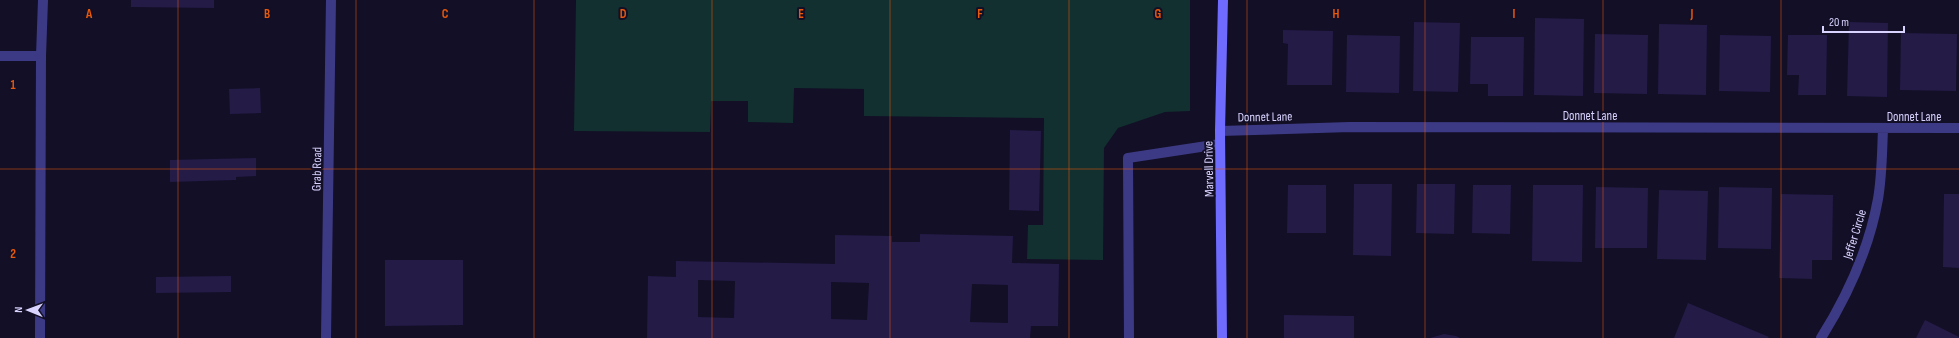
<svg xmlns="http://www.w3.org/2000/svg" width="1959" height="338" font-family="'Sofia Sans Condensed',sans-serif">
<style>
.green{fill:#12302f}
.building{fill:#241b47;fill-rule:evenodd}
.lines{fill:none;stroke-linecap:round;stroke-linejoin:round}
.lane{stroke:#3d3a85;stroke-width:10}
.street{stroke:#3d3a85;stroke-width:10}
.secondary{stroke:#6f6bff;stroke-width:10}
.grid{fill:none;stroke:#e8590c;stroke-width:1;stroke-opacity:0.55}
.labels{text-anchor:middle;stroke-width:4;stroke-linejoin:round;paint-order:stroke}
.street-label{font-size:13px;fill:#d9d4ff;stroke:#130f26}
.grid-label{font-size:13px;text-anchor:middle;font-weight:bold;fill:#e8590c;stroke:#130f26;stroke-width:4;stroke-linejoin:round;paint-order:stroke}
</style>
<rect width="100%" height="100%" fill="#130f26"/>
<path class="green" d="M576,0H1190V111L1165,112L1118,128L1104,148L1103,260L1027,259L1028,225H1043L1044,118L864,116V89L794,88L793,123L748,122V101H711L710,132L574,131Z"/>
<path class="building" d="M131,0H214V8L131,7Z
M1535,18L1584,19L1583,96L1534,95Z
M1414,22L1460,23L1458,92L1413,91Z
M1849,22L1888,23L1887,97L1847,96Z
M1659,24L1707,25L1706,95L1658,94Z
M1283,30L1333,31L1332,85H1287L1288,44L1283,43Z
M1901,33L1957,34L1956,91L1900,90Z
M1595,34L1648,35L1647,94L1594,93Z
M1347,35L1400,36L1399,93L1346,92Z
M1720,35L1771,36L1770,92L1719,91Z
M1788,35H1827L1826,95H1798L1799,75H1787Z
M1471,37H1524L1523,96H1488V84H1470Z
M260,88L261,113L230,114L229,89Z
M1010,130L1041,131L1039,211L1009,210Z
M256,158V176L236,177V180L170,182V160Z
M1354,184H1392L1391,256L1353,255Z
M1417,184H1455L1454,234L1416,233Z
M1288,185H1326V233H1287Z
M1473,185H1511L1510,234L1472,233Z
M1533,185H1583L1582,262L1532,261Z
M1596,187L1648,188L1647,248H1595Z
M1719,187L1772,188L1771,249L1718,248Z
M1659,190L1708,191L1706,260L1657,259Z
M1781,194L1833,195L1832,260H1812V279L1779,278Z
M1944,194H1959V268L1943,267Z
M920,234L1013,236L1012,263L1059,264L1058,326H1031L1030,338H647L648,276L676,277V261L835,264V235L892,236V242H920ZM698,280L735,281L734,318L698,317ZM831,282L869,283L867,320L831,319ZM972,284L1008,285V323L970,322Z
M385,260H463V325L385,326Z
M231,276V292L156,293V277Z
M1688,303L1769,337L1768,338H1674Z
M1284,315L1354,316V338H1284Z
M1925,320L1959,337V338H1916Z
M1444,334L1456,336L1460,338H1430Z"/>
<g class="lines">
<path class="lane" d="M0,56H41L40,338
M41,56L43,0
M1129,338L1128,158L1220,144"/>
<path class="street" d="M1220,131L1350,127L1959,128
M326,338L331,0
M1821,338C1848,295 1869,249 1878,199C1882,176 1882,152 1883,129"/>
<path class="secondary" d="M1222,338L1220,131L1223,0"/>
</g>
<path class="grid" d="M178,0V338M356,0V338M534,0V338M712,0V338M890,0V338M1069,0V338M1247,0V338M1425,0V338M1603,0V338M1781,0V338M0,169H1959"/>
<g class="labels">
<g class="street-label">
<text x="1590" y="120">Donnet Lane</text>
<text transform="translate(1265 116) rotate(-1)" y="5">Donnet Lane</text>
<text x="1914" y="121">Donnet Lane</text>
<text transform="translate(316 169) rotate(-89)" y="5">Grab Road</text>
<text transform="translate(1208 169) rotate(-91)" y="5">Marvell Drive</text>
<text transform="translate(1854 234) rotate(-73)" y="5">Jeffer Circle</text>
</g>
</g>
<g class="grid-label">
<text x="89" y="18">A</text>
<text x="267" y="18">B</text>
<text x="445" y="18">C</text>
<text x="623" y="18">D</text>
<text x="801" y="18">E</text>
<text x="980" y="18">F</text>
<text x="1158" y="18">G</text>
<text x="1336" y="18">H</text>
<text x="1514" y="18">I</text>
<text x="1692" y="18">J</text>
<text x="13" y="89">1</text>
<text x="13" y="258">2</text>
</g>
<g transform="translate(28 310) rotate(271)" stroke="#130f26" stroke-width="3" paint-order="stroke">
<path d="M0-3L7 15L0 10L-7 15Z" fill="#d9d4ff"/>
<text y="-6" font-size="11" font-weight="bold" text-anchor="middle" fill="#d9d4ff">N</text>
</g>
<path d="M1823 26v6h81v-6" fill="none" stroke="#d9d4ff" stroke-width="2"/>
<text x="1829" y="26" font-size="12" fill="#d9d4ff" stroke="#130f26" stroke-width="3" paint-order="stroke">20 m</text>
</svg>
